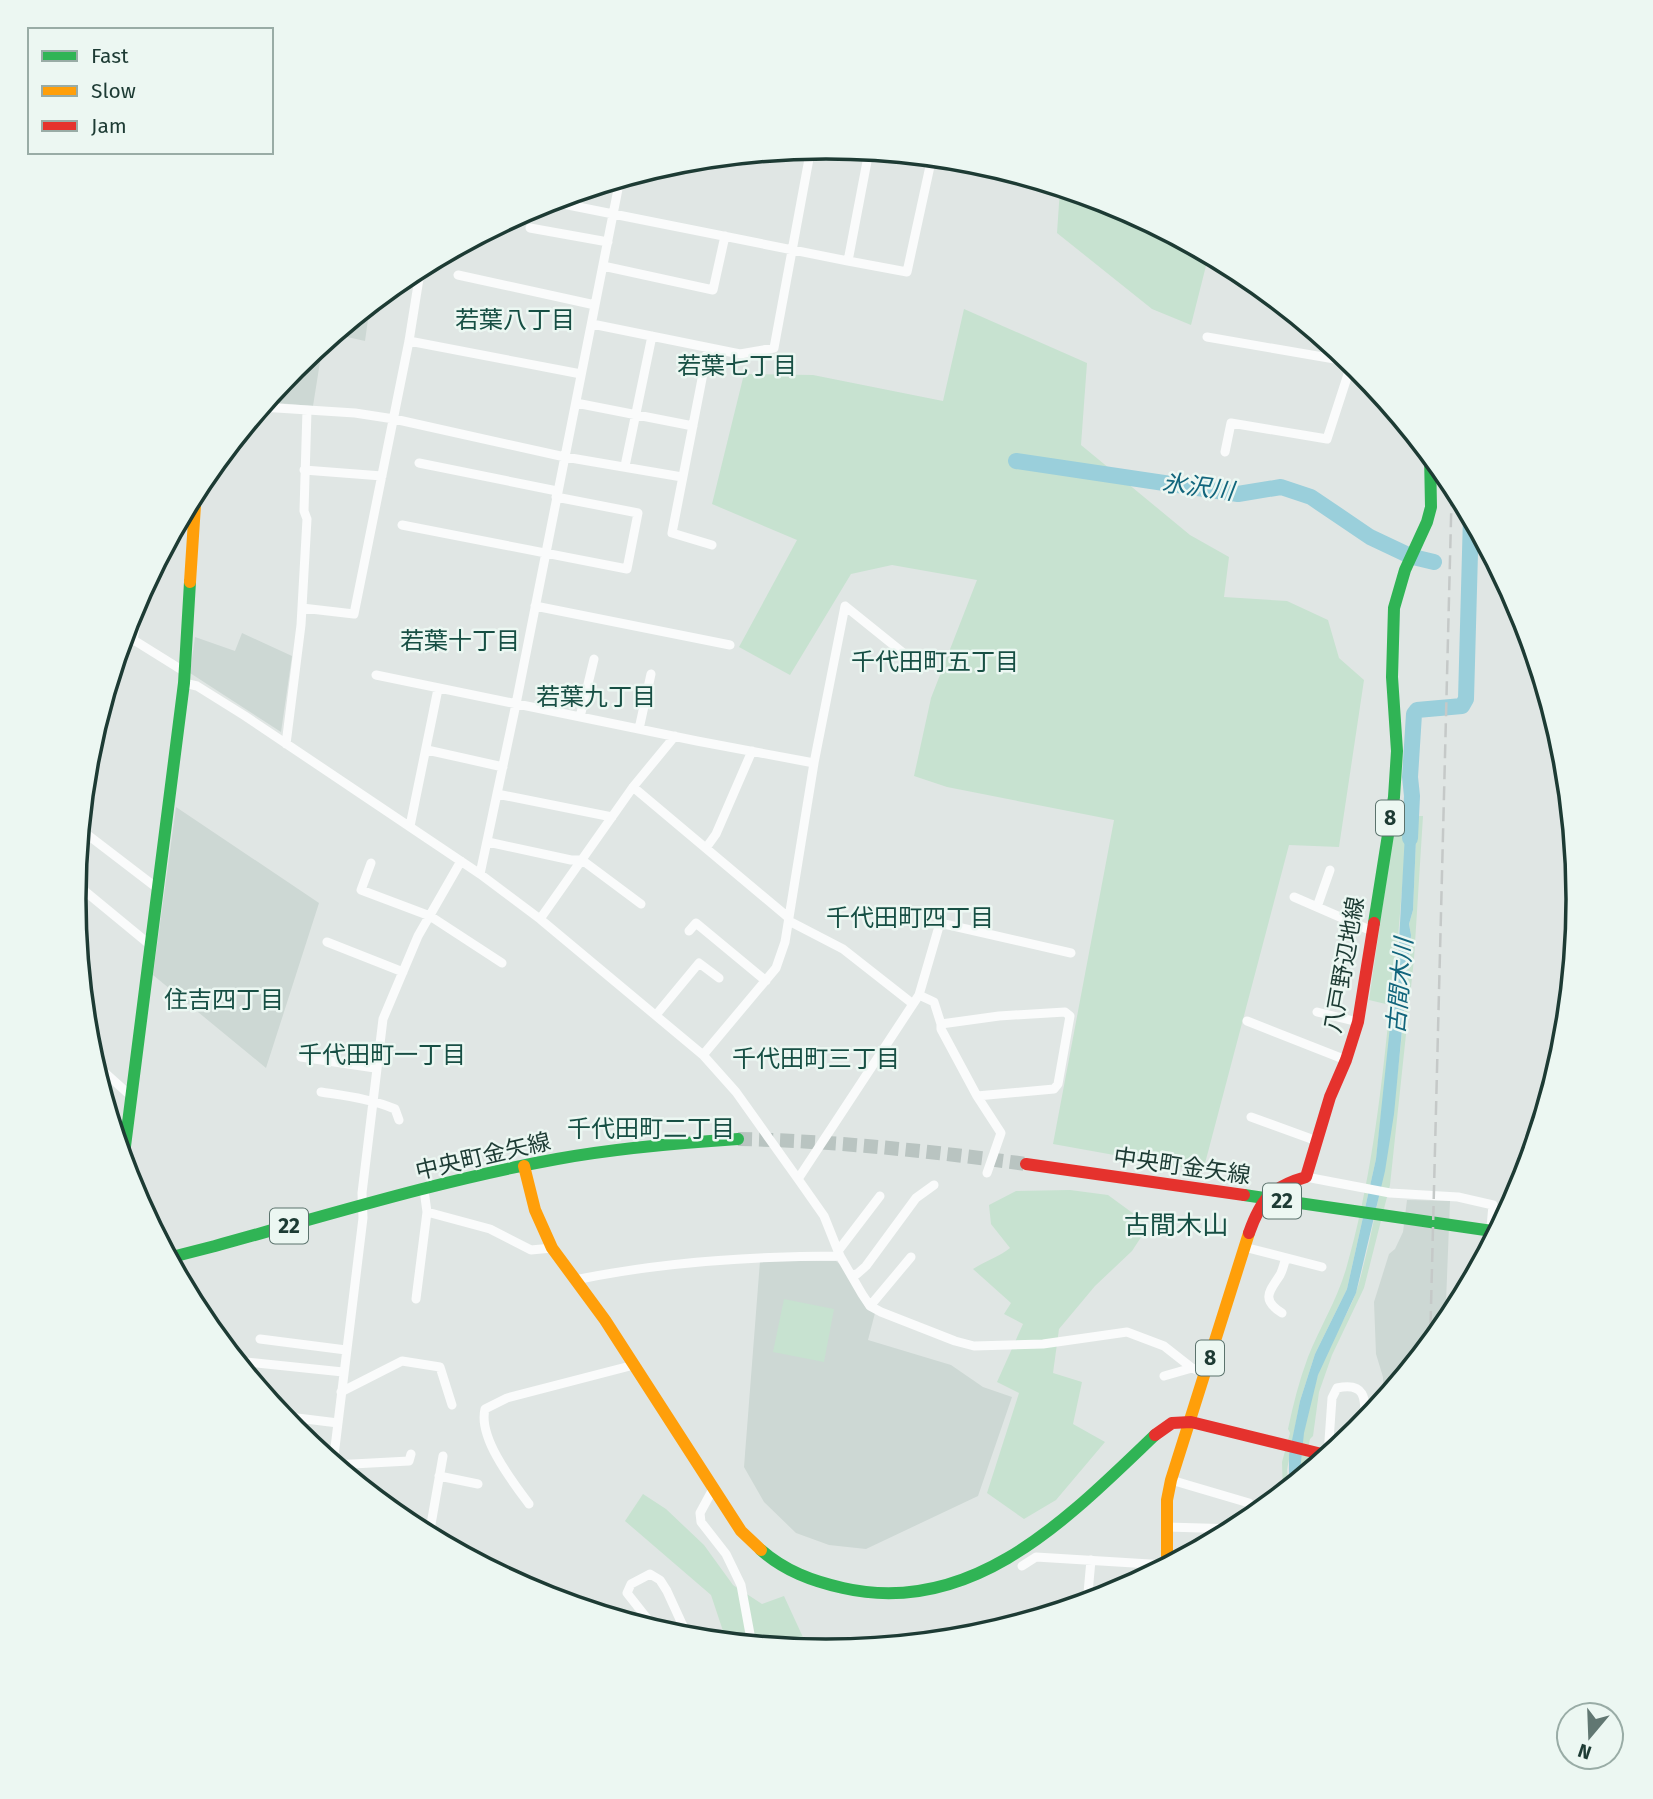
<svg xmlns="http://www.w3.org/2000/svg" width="1653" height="1799" font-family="'Fira Sans','Noto Sans JP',sans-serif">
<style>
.built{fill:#cdd8d4}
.green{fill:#c7e2d0}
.water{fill:#9acfdb}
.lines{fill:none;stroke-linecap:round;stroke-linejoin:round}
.river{stroke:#9acfdb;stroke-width:16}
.primary-tunnel{stroke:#b9c4c1;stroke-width:14;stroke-dasharray:14 7;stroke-linecap:butt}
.street{stroke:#fafbfb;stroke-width:9}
.fast{stroke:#30b455;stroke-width:12}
.slow{stroke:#ff9f0a;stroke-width:12}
.jam{stroke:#e5322d;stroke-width:12}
.rail{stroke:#c5c9c8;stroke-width:2.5;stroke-dasharray:14 7;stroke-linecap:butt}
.labels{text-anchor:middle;stroke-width:5;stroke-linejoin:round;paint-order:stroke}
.shield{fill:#ecf7f2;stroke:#5b736d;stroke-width:2}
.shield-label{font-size:21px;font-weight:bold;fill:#1d3b34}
.street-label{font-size:23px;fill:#1d3b34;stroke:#ecf7f2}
.neighbourhood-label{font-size:24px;fill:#174f44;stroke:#ecf7f2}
.water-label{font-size:24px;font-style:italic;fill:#11657c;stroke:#ecf7f2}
.quarter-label{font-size:26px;fill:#174f44;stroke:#ecf7f2}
.rim{fill:none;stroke:#1d3b34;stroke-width:3.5}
</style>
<rect width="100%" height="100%" fill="#e0e6e4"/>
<path class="built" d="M370,305L365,341L334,334Z
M323,343L313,406L265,402L294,367Z
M242,633L292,656L281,732L190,673L195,637L235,651Z
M176,807L319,903L266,1068L153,975Z
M1407,1200L1450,1201L1445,1327L1384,1402L1383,1377L1376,1354L1374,1302L1389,1254L1395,1249L1403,1232Z
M760,1261H836L844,1268L866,1308L875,1313L868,1340L951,1365L983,1387L1012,1397L978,1496L866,1549L829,1545L796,1533L764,1502L744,1467Z"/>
<path class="green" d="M1060,189L1127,210L1209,254L1191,325L1152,309L1057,233Z
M964,309L1087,363L1081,445L1190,535L1229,557L1224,597L1287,601L1328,620L1339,658L1364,680L1339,847L1289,845L1203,1171L1053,1144L1114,820L947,787L914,776L931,698L977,580L892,565L851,574L790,675L739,647L797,540L712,504L744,374L813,375L943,401Z
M1398,815L1406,816V842L1388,1056L1376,1159L1347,1289L1315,1354L1300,1401L1287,1470L1289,1490L1283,1494L1282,1462L1290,1433L1288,1429C1293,1405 1299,1381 1308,1357C1320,1327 1337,1300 1346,1269C1371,1183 1381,1093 1390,1005L1369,1000L1394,827Z
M1417,816H1423L1414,959L1390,1185L1364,1288L1332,1355L1319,1392L1313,1436L1310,1439L1306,1456L1322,1463L1299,1481C1297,1447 1313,1382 1327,1351C1338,1328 1352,1308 1359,1283C1390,1168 1401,1053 1411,935L1409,924L1413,910Z
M1070,1190L1108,1195L1149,1225L1132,1251L1095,1286L1059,1329L1053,1373L1082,1382L1073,1424L1105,1442L1056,1500L1024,1519L987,1493L1019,1393L997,1382L1023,1324L1004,1314L1011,1303L973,1269C985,1261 1001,1256 1010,1248L991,1224L989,1205L1016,1191Z
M784,1299L834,1309L824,1362L773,1352Z
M643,1494L666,1509L704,1545L733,1585L762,1604L784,1596L807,1646L878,1641L882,1647L826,1652L727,1643L711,1595L625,1521Z"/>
<path class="water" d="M1406,816H1417L1413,910L1409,924L1411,935L1394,1114L1385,1171L1356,1293L1318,1375L1304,1433L1299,1481L1289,1490V1455L1300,1401L1315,1354L1347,1289L1376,1159L1399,941Z"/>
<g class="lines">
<path class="river" d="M1016,461L1238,494L1281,487L1311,497L1370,537L1406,554
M1413,557L1434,562
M1410,838L1412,796L1410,777L1414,714L1417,710L1462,706L1466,699L1471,516"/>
<path class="primary-tunnel" d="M738,1139C835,1141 930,1151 1026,1164"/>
<path class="street" d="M869,151L848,261L907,272L932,157
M730,156L743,161
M548,201L848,261
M530,228L608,242
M603,266L713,290L725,236
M458,275L595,305
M592,324L740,354L774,348L811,148
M1207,337L1352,362
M409,341L581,374
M708,348L672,533L712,545
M576,403L693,426
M261,407L355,413L394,419L565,457L682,477
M1225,452L1231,423L1327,439L1352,362
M419,463L557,491
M625,466L652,336
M304,470L382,476
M402,525L627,569L638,513L556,497
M535,606L730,645
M302,608L354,614L409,341L421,266
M124,634L185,672
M133,641L140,593
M376,675L697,741L814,763L785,942L776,968L703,1055
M184,683L197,686L245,716L480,874L540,919L703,1055L736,1092L798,1179L824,1216L840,1256L862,1294L870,1306L881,1312L955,1341L974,1346L1043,1344L1127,1332L1164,1346L1192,1368L1205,1373
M580,717L594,659
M639,729L651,674
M286,744L301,625L307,519L304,511L307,410
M427,750L503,767
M814,763L845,606L917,664
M633,787L789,918
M497,794L612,817
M410,826L438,689
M80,829L157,888
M488,842L571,860H582L641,904
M706,848L716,834L752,751
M371,863L361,890L430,916L502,963
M480,874L516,704L620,179
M75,883L149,944
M1294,897L1372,931
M1317,907L1330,870
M540,919L633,787L675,736
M789,921L843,949L913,1004
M689,931L696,923L766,981
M327,942L403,972
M919,995L934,1002L941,1024L999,1016L1065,1012L1070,1016L1058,1084L1054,1089L977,1096L941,1029V1024
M1317,1012L1358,1022
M656,1015L699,963L719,978
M1247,1021L1346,1060
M301,1057L375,1068
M93,1062L132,1097
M321,1092C346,1096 372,1099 395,1109L399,1120
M977,1096L1001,1133L987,1173
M1251,1117L1317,1141
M1306,1177L1390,1193L1458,1197L1493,1205L1489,1250
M798,1179L919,995L940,923L1071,953
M424,1190L427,1212L490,1229L531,1250L552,1248
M1244,1247L1322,1267
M838,1251L880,1196
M851,1275L857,1274L866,1266L916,1198L934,1185
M575,1280C661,1262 751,1256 840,1256
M416,1299L427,1212
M870,1306L911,1257
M1282,1313C1260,1299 1270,1291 1280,1275C1283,1270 1284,1263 1286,1258
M260,1339L346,1350
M236,1361L343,1372
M1164,1376L1192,1368
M341,1392L402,1361L440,1367L452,1405
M281,1416L338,1423
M1328,1455L1332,1398L1337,1388C1368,1381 1365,1402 1365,1424
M333,1464L363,1218L362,1193L383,1019L418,936L461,861
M334,1465L409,1461L411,1454
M439,1476L478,1484
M1171,1480L1249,1503
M713,1489L700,1513L701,1522L726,1554L741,1585L752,1645
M529,1504C511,1480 478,1437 485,1409L507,1398L634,1365
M1166,1527L1238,1529
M413,1528L430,1530L443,1456
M1022,1566L1036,1557L1166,1565
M1087,1604L1091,1560
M657,1631L627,1593L631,1584L650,1574L660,1580L667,1591L689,1639"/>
<path class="fast" d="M1374,923L1394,797L1397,751L1392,677L1394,608L1405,570L1427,522L1431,507L1430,454
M123,1162L184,683L190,582
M1244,1195L1499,1232
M215,1246C328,1215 441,1180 557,1159C617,1148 677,1143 738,1139
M168,1258L215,1246
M761,1550C785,1571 812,1581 843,1588C973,1618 1070,1516 1155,1435"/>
<path class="slow" d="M190,582L196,490
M524,1166L535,1210L552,1248L605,1320L741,1531L761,1550
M1167,1567V1500L1171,1480L1249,1233"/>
<path class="jam" d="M1026,1164L1244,1195
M1249,1233C1261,1199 1271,1187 1306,1177L1330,1097L1346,1060L1358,1022L1374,923
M1155,1435L1172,1423L1191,1422L1330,1456"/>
<path class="rail" d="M1430,1346L1452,480"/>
</g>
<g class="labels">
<g class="shield">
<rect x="1376" y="800.5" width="28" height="35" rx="5"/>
<rect x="1263" y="1183.5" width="38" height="35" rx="5"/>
<rect x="270" y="1208.5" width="38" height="35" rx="5"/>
<rect x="1196" y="1340.5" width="28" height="35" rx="5"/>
</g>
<g class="shield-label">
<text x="1390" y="825">8</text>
<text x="1282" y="1208">22</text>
<text x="289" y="1233">22</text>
<text x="1210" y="1365">8</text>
</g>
<g class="street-label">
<text transform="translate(1344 965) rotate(-80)" y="8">八戸野辺地線</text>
<text transform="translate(483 1156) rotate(-13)" y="8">中央町金矢線</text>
<text transform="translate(1182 1166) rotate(8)" y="8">中央町金矢線</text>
</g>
<g class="neighbourhood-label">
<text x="515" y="328">若葉八丁目</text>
<text x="737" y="374">若葉七丁目</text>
<text x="460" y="649">若葉十丁目</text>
<text x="935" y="670">千代田町五丁目</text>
<text x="596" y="705">若葉九丁目</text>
<text x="910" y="926">千代田町四丁目</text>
<text x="224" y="1008">住吉四丁目</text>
<text x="382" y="1063">千代田町一丁目</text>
<text x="816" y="1067">千代田町三丁目</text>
<text x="651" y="1137">千代田町二丁目</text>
</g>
<g class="water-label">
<text transform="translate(1198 487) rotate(7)" y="8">氷沢川</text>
<text transform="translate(1400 986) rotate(-85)" y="8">古間木川</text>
</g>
<g class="quarter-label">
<text x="1176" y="1234">古間木山</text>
</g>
</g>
<path d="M0 0H1653V1799H0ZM86 899a740 740 0 1 1 1480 0a740 740 0 1 1-1480 0Z" fill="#ecf7f2" fill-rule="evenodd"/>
<path class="rim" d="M86 899a740 740 0 1 1 1480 0a740 740 0 1 1-1480 0Z"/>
<rect x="28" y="28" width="245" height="126" fill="#ecf7f2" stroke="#99aca6" stroke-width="2"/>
<rect x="42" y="51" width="35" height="10" fill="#30b455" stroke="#99aca6" stroke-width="2"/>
<text x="91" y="63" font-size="21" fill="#1d3b34">Fast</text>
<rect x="42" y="86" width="35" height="10" fill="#ff9f0a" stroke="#99aca6" stroke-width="2"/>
<text x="91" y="98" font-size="21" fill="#1d3b34">Slow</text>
<rect x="42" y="121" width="35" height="10" fill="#e5322d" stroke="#99aca6" stroke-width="2"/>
<text x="91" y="133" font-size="21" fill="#1d3b34">Jam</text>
<g transform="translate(1590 1736) rotate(199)"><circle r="33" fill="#ecf7f2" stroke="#99aca6" stroke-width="2"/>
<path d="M0-5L12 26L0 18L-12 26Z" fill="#617772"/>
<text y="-10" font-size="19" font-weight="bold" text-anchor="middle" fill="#1d3b34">N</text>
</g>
</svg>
